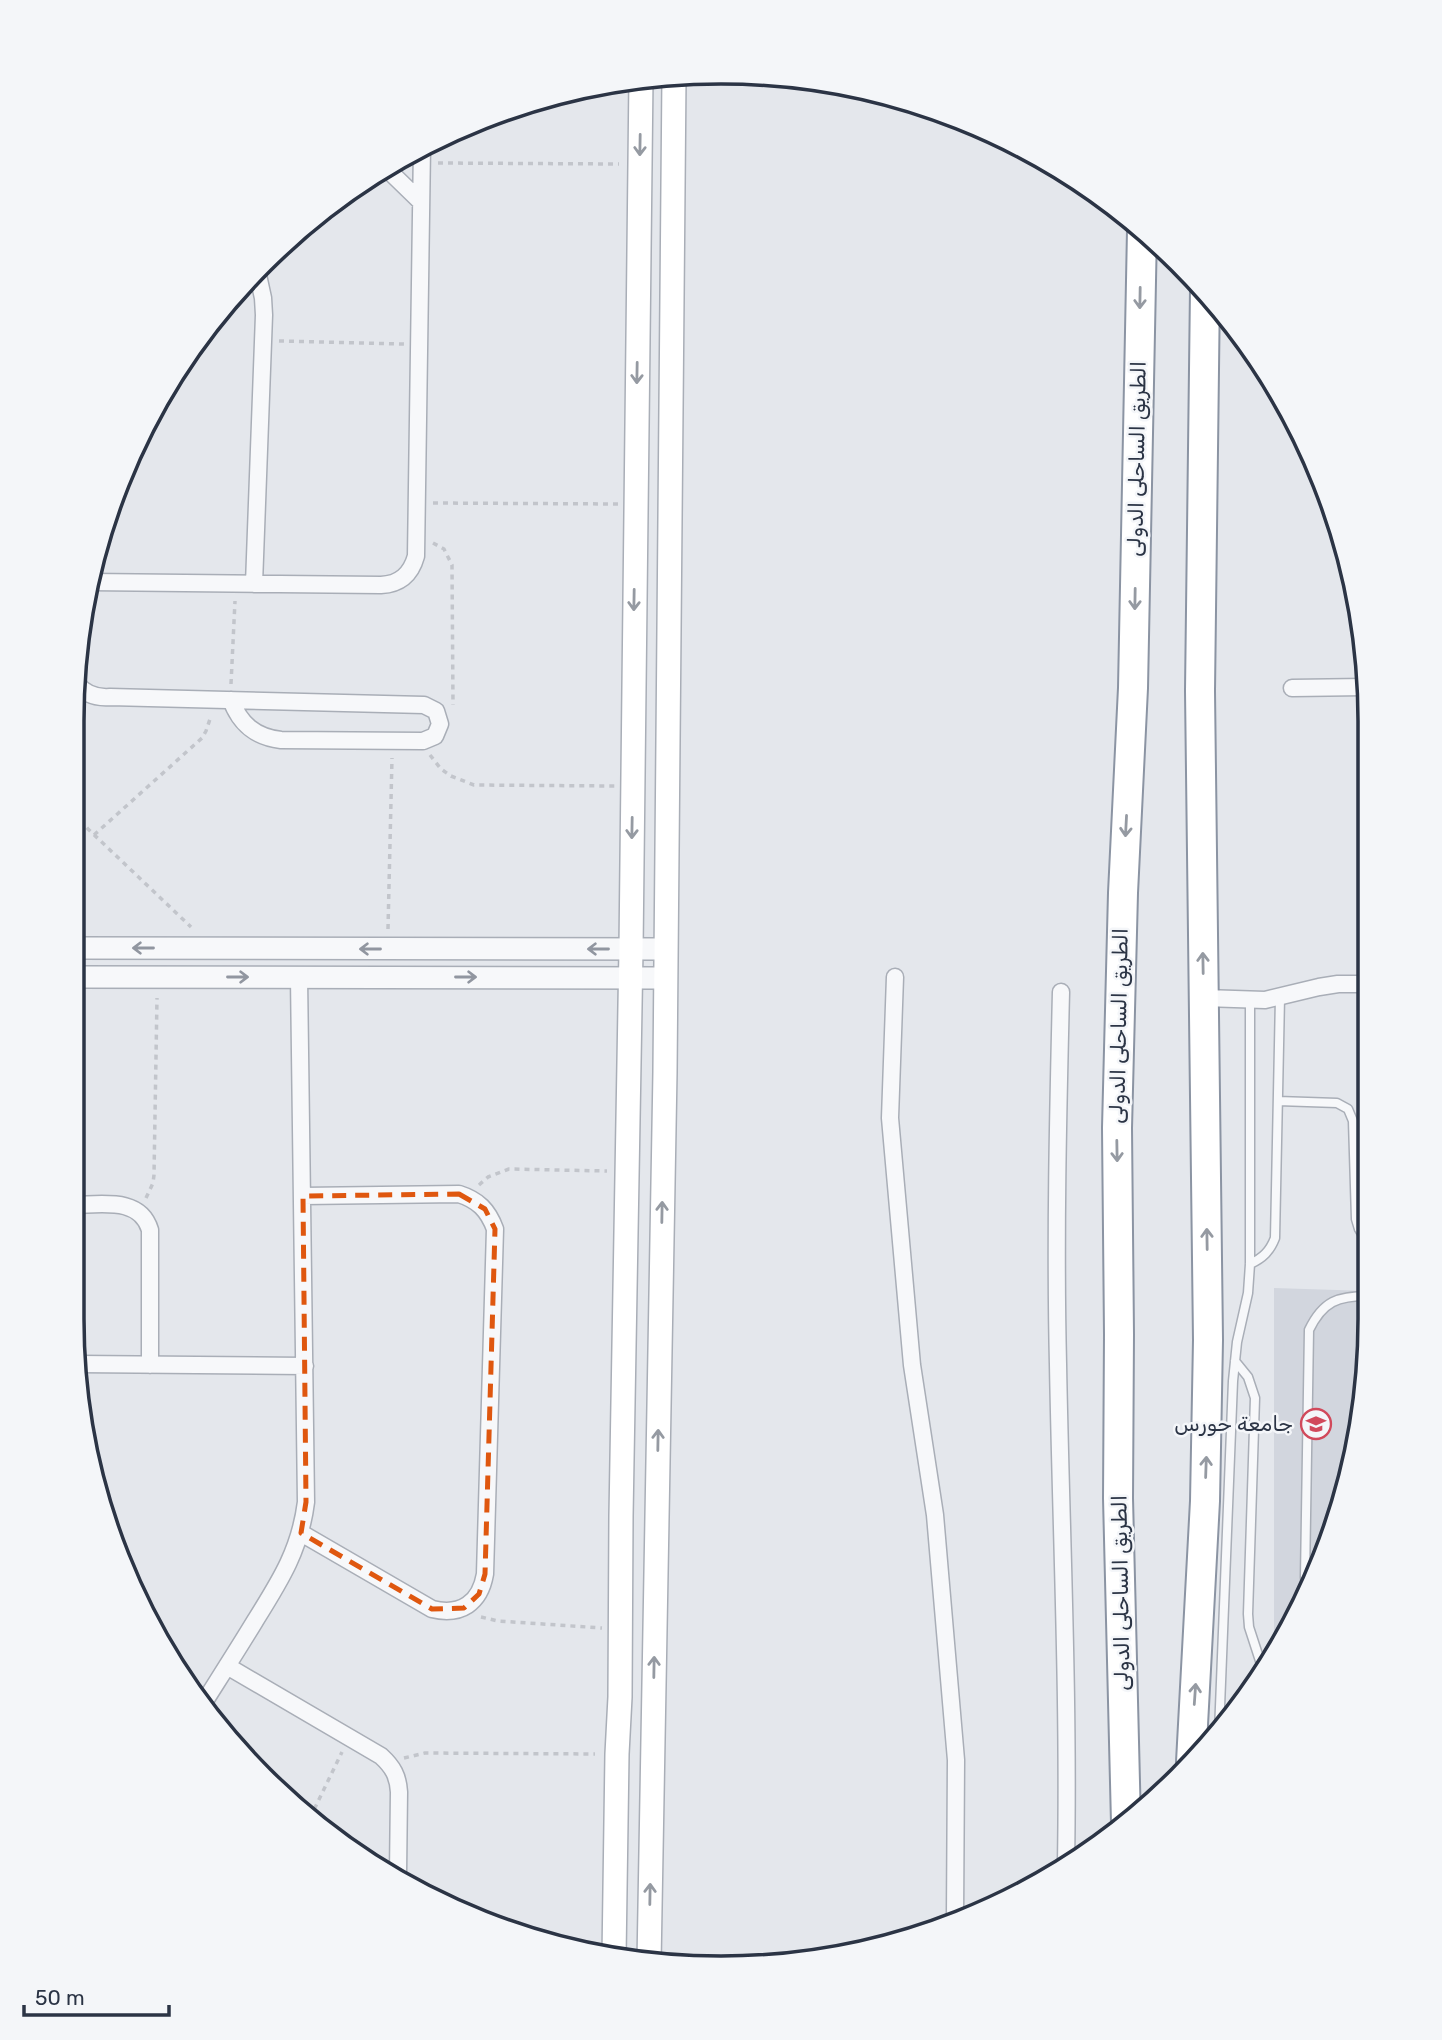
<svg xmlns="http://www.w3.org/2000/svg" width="1442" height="2040" font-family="Rubik,'Noto Naskh Arabic',sans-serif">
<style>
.built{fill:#d2d6de}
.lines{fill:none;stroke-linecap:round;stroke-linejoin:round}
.service-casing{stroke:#a9aeb7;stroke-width:11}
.minor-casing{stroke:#a9aeb7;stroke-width:19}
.tertiary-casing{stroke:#a9aeb7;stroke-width:24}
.secondary-casing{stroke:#a9aeb7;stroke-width:26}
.trunk-casing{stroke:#8b94a3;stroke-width:32}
.path{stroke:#c2c5cb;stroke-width:3.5;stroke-dasharray:5 5;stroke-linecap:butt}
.service{stroke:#f7f8fa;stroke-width:8}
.minor{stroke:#f7f8fa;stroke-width:16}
.tertiary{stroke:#f7f8fa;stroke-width:21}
.secondary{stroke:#fff;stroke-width:23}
.trunk{stroke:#fff;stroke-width:28}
.oneway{stroke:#959aa2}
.oneway2{stroke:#9196a0}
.marked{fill:none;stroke:#df570f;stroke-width:5;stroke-dasharray:14 9;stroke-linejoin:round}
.labels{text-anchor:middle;stroke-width:5;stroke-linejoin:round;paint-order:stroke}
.street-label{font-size:21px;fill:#2b3445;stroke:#f4f6f9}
.poi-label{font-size:21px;fill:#2b3445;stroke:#f4f6f9;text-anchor:end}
.rim{fill:none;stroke:#2b3445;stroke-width:3.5}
</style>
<rect width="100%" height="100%" fill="#e4e7ec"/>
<path class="built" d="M1274,1288L1368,1291L1369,1361L1348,1487L1303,1606L1274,1654Z"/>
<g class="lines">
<g class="service-casing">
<path id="service" d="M1278,1101L1337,1103L1348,1109L1353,1121L1356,1219L1359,1229L1368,1244
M1250,1264C1263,1258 1270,1251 1275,1238L1280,997
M1235,1361L1248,1377L1255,1398L1248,1614L1249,1627L1263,1670
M1307,1597L1305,1577L1309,1330C1323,1301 1338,1296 1368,1296
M1219,1732L1233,1381L1237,1342L1248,1293L1250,1264V1000"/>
</g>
<g class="minor-casing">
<path id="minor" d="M385,167L421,202
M89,582L381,585C400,584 411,574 416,556L422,147
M254,584L264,315L263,298L258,275
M76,682C84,694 96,698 110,697L424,705L436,711L440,724L435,736L423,741L281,740C255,737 240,724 231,700
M1292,688L1365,687
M895,977L890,1118L912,1365L935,1515L956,1760L955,1917
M1061,992C1058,1116 1055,1240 1058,1364C1061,1530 1069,1696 1066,1863
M1204,998L1265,1000L1319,987L1338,984H1367
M72,1205C100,1205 140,1196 150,1230V1365
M78,1364L305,1366
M301,1533L432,1609C461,1616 480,1603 485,1574L495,1229C488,1210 478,1200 459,1194L303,1196
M227,1666L381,1756C393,1767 398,1776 399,1792L398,1873
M203,1704C220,1677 238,1649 255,1621C280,1581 300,1550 306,1502L299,977"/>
</g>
<g class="tertiary-casing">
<path id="tertiary" d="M72,948L666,949
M72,977L665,978"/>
</g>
<g class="secondary-casing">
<path id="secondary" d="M614,1957L617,1754L620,1697L621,1516L631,949L641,77
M649,1963L665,1072L674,76"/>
</g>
<g class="trunk-casing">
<path id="trunk" d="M1191,1762L1205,1501L1208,1340L1200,691L1205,289
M1126,1823L1118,1498L1119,1334L1117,1128L1123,893L1133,688L1142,230"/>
</g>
<path class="path" d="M438,163L619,164
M279,341L404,344
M433,503L618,504
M433,543L444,549L452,565L453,705
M231,684L235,601
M430,755L441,769L451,776L474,785L615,786
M72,802L80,820L88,829L191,927
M72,834L80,821
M94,835L202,738L206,731L211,716
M388,929L392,758
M479,1185L488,1177L509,1169L607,1171
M146,1198L153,1183L154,1175L157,998
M481,1617L498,1621L602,1628
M404,1758L425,1753L595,1754
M310,1818L342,1752"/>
<use href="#service" class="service"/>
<use href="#minor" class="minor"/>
<use href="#tertiary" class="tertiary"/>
<use href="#secondary" class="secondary"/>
<use href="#trunk" class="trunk"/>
</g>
<defs><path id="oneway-shaft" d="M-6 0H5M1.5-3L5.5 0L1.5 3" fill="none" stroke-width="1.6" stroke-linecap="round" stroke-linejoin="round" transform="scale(1.75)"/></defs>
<g class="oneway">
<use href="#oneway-shaft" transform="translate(640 145) rotate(91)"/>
<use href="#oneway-shaft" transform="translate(1140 298) rotate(91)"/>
<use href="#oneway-shaft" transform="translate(637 373) rotate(91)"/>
<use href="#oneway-shaft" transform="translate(1135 599) rotate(91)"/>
<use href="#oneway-shaft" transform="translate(634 600) rotate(91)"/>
<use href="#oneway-shaft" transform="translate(1126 826) rotate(93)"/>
<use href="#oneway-shaft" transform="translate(632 828) rotate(91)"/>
<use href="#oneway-shaft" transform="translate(1203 963) rotate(-91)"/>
<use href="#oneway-shaft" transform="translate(1117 1151) rotate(89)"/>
<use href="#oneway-shaft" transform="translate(662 1212) rotate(-89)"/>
<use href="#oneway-shaft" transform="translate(1207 1239) rotate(-91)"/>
<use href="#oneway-shaft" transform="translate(658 1440) rotate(-89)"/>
<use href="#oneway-shaft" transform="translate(1206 1467) rotate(-88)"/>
<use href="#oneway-shaft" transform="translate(654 1667) rotate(-89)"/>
<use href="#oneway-shaft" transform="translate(1195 1694) rotate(-86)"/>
<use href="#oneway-shaft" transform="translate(650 1894) rotate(-89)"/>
</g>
<g class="oneway2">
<use href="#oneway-shaft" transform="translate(143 948) rotate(-180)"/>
<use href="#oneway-shaft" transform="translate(370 949) rotate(-180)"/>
<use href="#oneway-shaft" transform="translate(598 949) rotate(-180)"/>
<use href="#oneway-shaft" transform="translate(238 977)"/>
<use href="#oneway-shaft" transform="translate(466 977)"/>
</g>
<path class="marked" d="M459,1194L485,1209L495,1229L485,1574L479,1594L464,1608L432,1609L301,1533L306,1502L303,1196Z"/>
<defs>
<g id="university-ring" transform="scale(1.575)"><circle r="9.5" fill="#f4f6f9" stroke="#d1495b" stroke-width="1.5"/><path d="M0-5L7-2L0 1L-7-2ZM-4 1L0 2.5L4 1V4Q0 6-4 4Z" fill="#d1495b"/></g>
</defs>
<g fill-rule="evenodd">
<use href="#university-ring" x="1316" y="1424"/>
</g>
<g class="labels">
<g class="street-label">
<text transform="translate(1137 459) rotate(-89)" y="7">الطريق الساحلى الدولى</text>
<text transform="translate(1119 1026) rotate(-89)" y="7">الطريق الساحلى الدولى</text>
<text transform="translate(1121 1593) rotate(-91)" y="7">الطريق الساحلى الدولى</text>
</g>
<g class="poi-label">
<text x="1293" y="1431">جامعة حورس</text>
</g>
</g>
<path d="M0 0H1442V2040H0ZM721 84H721A637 637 0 0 1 1358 721V1319A637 637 0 0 1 721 1956H721A637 637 0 0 1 84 1319V721A637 637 0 0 1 721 84Z" fill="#f4f6f9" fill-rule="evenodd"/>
<path class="rim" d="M721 84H721A637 637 0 0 1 1358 721V1319A637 637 0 0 1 721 1956H721A637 637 0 0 1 84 1319V721A637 637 0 0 1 721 84Z"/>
<path d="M24 2005v10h145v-10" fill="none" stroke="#2b3445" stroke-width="3.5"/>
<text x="35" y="2005" font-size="21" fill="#2b3445" stroke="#f4f6f9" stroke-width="5" paint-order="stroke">50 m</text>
</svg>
